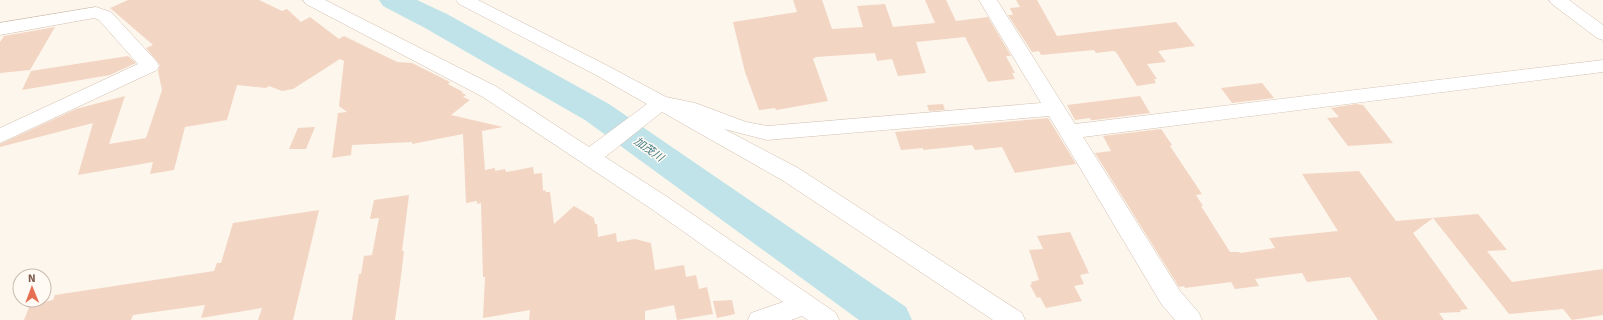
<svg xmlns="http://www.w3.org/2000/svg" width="1603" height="320" font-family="Signika,'Noto Sans JP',sans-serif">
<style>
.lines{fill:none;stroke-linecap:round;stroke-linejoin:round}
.river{fill:#bfe3e8;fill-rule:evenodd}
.building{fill:#f3d5c3}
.minor-casing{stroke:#d1beb0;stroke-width:1}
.minor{fill:#fff;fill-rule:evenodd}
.labels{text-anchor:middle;stroke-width:3;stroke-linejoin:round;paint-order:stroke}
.water-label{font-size:11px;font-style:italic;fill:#437c86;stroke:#fffaf3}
</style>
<rect width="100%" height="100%" fill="#fdf6ec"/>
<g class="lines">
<path class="river" d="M379,0H417L447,14L609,104L906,307L912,320H859L585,120L425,28L383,6Z"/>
</g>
<path class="building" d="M128,0H259L282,11L287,9L301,22L310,17L339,39L344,36L397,62L412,63L450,82L448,84L463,92L462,93L466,95L463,97L470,100L451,115L503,127L482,131L485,170L495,168V171L505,169L506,172L533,167L534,174L542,173L543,191L545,190L546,192H550L554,224L574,206L594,218L595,224H597L598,237L616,233L617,242L635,239L651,243L655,270L684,265L686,277L696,275L699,289L707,287L713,314L677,320L674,305L645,311V320H529L530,310L483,318L485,277H483L481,203L477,204V201L466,203L463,134L412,144V142L352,145L351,155L332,158L338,113L347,112L339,106L344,61L340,59L293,89L282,91L269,86L266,88L237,85L227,120L185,127L174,170L150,174L153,162L78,175L93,123L0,147V144L76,109L125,96L109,144L146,138L162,90L158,71L160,65L146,48L153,45L110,8Z
M793,0H822L832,29L863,27L857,6L885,4L893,27L935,23L925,0H946L956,21L988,17L1011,56H1006L1015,73H1012L1015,79L988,82L965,37L916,42L926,73L898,76L892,59L877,61L875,53L816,57L813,59L828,101L776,110L775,108L759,110L745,72L733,22L797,12Z
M1016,0H1037L1057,36L1176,22L1195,46L1158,51L1166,62L1147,64L1157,79H1154L1156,83L1137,86L1116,52L1113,51L1096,53L1094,50L1041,55L1039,51L1032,52L1008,15H1013L1010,8L1020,7Z
M55,27L30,70L0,73V42L4,36Z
M128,56L136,63L110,75L22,90L31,71Z
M1262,83L1274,98L1232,103L1221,88Z
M1140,96L1150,113L1094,120H1091L1090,118L1075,120L1067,105Z
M943,104L945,110L929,111L927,105Z
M1356,104L1363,105L1393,143L1348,146L1327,118L1339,117L1331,108Z
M1048,118L1076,164L1015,173L1002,147L975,150L972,145L923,150V148L901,150L895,132Z
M315,127L306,149H289L298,128Z
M1161,129L1172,145L1170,146L1202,194L1196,195L1203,206H1201L1230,252H1239L1240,253L1275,248L1269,238L1338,231L1302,174L1359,171L1396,221L1478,214L1507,250L1487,251L1512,282L1603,269V315L1572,320L1563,309L1509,314L1433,218L1413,233L1468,309L1460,310L1461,312L1439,313L1444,320H1378L1350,277L1307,282L1302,273L1255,279L1259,286L1235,289L1231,282L1185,288L1184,286L1179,287L1095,153L1111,151L1103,136Z
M409,195L402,251H404L401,276L395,320H352L359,274H361L364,256L372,255L379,218L370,219L374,200Z
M319,210L293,320H258L262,308L201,318L205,305L133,315L131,320H24L30,305L53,300L55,295L214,271L217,263H221L233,223Z
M1070,232L1089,273L1080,275L1084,284L1074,286L1082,301L1046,308L1040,297L1037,298L1030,285L1032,284L1031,282L1039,280L1029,250L1043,249L1037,236Z
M732,300L735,314L717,318L713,301Z"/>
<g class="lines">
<g class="minor-casing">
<path id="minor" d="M303,0H325L497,87L589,147L647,104L596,75L459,4L456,0H478L610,67L666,97L695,103L746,122L767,126L1041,103L979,0H997L1075,124L1603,60V72L1083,137L1180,291L1199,313L1202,320H1175L1162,305L1049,116L767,140L724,129L798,168L1022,313L1025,320H993L782,180L662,112L605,157L669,198L836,313L839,320H808L802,316L791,320H748L751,313L783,302L653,210L483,97L306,4Z
M1549,0H1569L1603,25V40L1597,38L1552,4Z
M96,7L111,12L157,62L159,66L157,70L0,143V128L138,64L99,20L94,18L0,35V23Z"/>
</g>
<use href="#minor" class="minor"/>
</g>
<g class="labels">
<g class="water-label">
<text transform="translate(649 149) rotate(35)" y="4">加茂川</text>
</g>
</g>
<g transform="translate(32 288) rotate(359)"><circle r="19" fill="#fffaf3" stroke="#cabbb1"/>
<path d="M0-3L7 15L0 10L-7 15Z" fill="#e76f51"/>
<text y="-6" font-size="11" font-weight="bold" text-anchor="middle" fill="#7a5c4d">N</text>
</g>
</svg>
